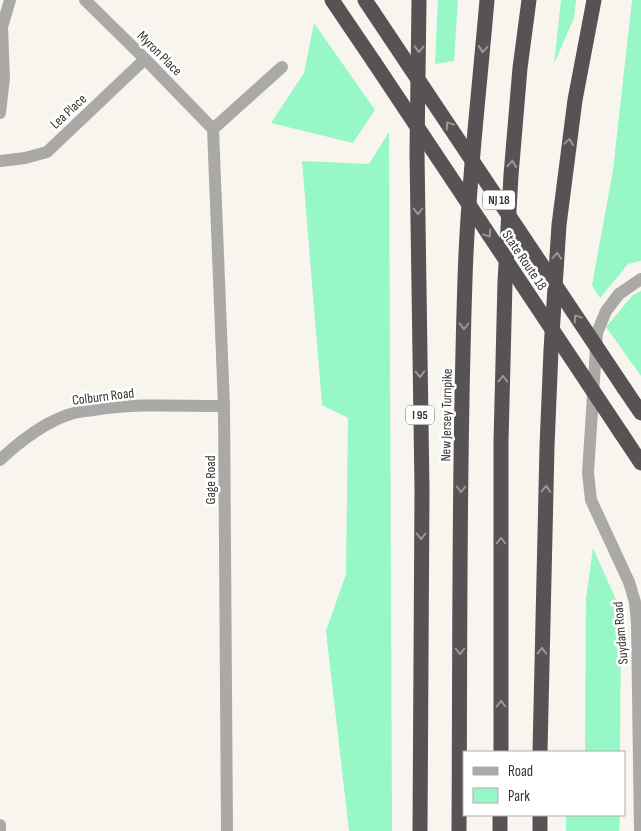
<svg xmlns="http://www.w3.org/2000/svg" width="641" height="831" font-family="'Sofia Sans Condensed',sans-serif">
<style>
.green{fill:#97f7c7}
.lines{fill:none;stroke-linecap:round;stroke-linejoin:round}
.minor{stroke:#aba8a8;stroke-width:12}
.highway{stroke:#575253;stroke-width:15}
.highway-bridge{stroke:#575253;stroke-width:15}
.oneway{stroke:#9a9798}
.labels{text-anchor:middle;stroke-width:5;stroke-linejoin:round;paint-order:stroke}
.shield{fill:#fff;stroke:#727170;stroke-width:1}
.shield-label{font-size:12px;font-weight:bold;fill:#353432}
.street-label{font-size:14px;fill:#353432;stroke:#fff}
</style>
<rect width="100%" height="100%" fill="#f8f5ef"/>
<path class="green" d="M438,0H458L454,61L435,64Z
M561,0H576L574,18L554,64Z
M632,0H641V261L628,264L600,298L592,285L613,170Z
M314,23L375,110L353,143L271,123L304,73Z
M389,132L392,831H349L326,631L346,574L348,418L322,405L302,161L369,164Z
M641,291V376L606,327L633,295Z
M593,548L621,611L620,752H585L586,599Z
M566,815H620L619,831H566Z"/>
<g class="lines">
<path class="minor" d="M85,0L145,59L213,129
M0,113L4,78L2,27L10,0
M213,129L224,406L227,831
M213,129L282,67
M0,161L25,158L47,152L145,59
M0,460C20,441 48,420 74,413C80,411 87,411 93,410C136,403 181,406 224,406
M0,825V831
M640,831L637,624L635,602L629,582L591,500L588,473L597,333L606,311L619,294L641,279"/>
<path class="highway" d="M332,0L374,62
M365,0L373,12
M419,0L417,153L422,489L420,831
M624,388L641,413
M621,433L641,463
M501,752V442L505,282L511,175L520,68L529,0
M540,752L547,447L551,350L559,225L575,100L594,0
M459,831C460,647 459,463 465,279C468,186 479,93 487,0
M500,831V815
M540,831V815"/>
<path class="highway-bridge" d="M373,12L624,388
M374,62L621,433"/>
</g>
<defs><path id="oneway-chevron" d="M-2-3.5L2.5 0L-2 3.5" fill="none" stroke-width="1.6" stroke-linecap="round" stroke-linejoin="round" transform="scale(1.25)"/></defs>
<g class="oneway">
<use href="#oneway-chevron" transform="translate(419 49) rotate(91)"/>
<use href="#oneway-chevron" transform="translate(483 49) rotate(95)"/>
<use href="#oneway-chevron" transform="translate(449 125) rotate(-124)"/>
<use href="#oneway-chevron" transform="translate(569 142) rotate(-82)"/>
<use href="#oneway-chevron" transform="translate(512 164) rotate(-85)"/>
<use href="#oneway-chevron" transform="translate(418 211) rotate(90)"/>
<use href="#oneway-chevron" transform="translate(488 234) rotate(56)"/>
<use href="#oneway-chevron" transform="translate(557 256) rotate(-86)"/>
<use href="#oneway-chevron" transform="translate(577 318) rotate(-124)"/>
<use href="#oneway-chevron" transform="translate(464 326) rotate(91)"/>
<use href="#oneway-chevron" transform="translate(420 374) rotate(89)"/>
<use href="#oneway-chevron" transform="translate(503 379) rotate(-89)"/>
<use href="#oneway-chevron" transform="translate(461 489) rotate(90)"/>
<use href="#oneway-chevron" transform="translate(546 489) rotate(-88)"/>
<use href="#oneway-chevron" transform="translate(421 536) rotate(90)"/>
<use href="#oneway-chevron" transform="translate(501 541) rotate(-90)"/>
<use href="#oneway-chevron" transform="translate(460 651) rotate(90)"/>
<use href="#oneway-chevron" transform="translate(542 651) rotate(-89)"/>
<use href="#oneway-chevron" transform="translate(501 704) rotate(-90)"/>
</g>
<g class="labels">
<g class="shield">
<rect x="483" y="190.5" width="32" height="19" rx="4"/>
<rect x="406" y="405.5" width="28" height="19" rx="4"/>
</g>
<g class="shield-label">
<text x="499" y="204">NJ 18</text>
<text x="420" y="419">I 95</text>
</g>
<g class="street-label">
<text transform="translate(160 53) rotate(45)" y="5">Myron Place</text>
<text transform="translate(68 111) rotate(-43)" y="5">Lea Place</text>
<text transform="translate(525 260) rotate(56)" y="5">State Route 18</text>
<text transform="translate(103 396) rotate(-7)" y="5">Colburn Road</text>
<text transform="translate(446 415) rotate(-89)" y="5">New Jersey Turnpike</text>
<text transform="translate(210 480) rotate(-90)" y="5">Gage Road</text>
<text transform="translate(620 633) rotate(-95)" y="5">Suydam Road</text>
</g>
</g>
<rect x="463" y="751" width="162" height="65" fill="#ffffff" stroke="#aeaead"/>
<rect x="473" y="767" width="25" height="8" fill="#aba8a8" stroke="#aeaead"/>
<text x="508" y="776" font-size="15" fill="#353432">Road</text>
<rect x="473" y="788" width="25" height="15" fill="#97f7c7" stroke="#aeaead"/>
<text x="508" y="801" font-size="15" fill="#353432">Park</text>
</svg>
